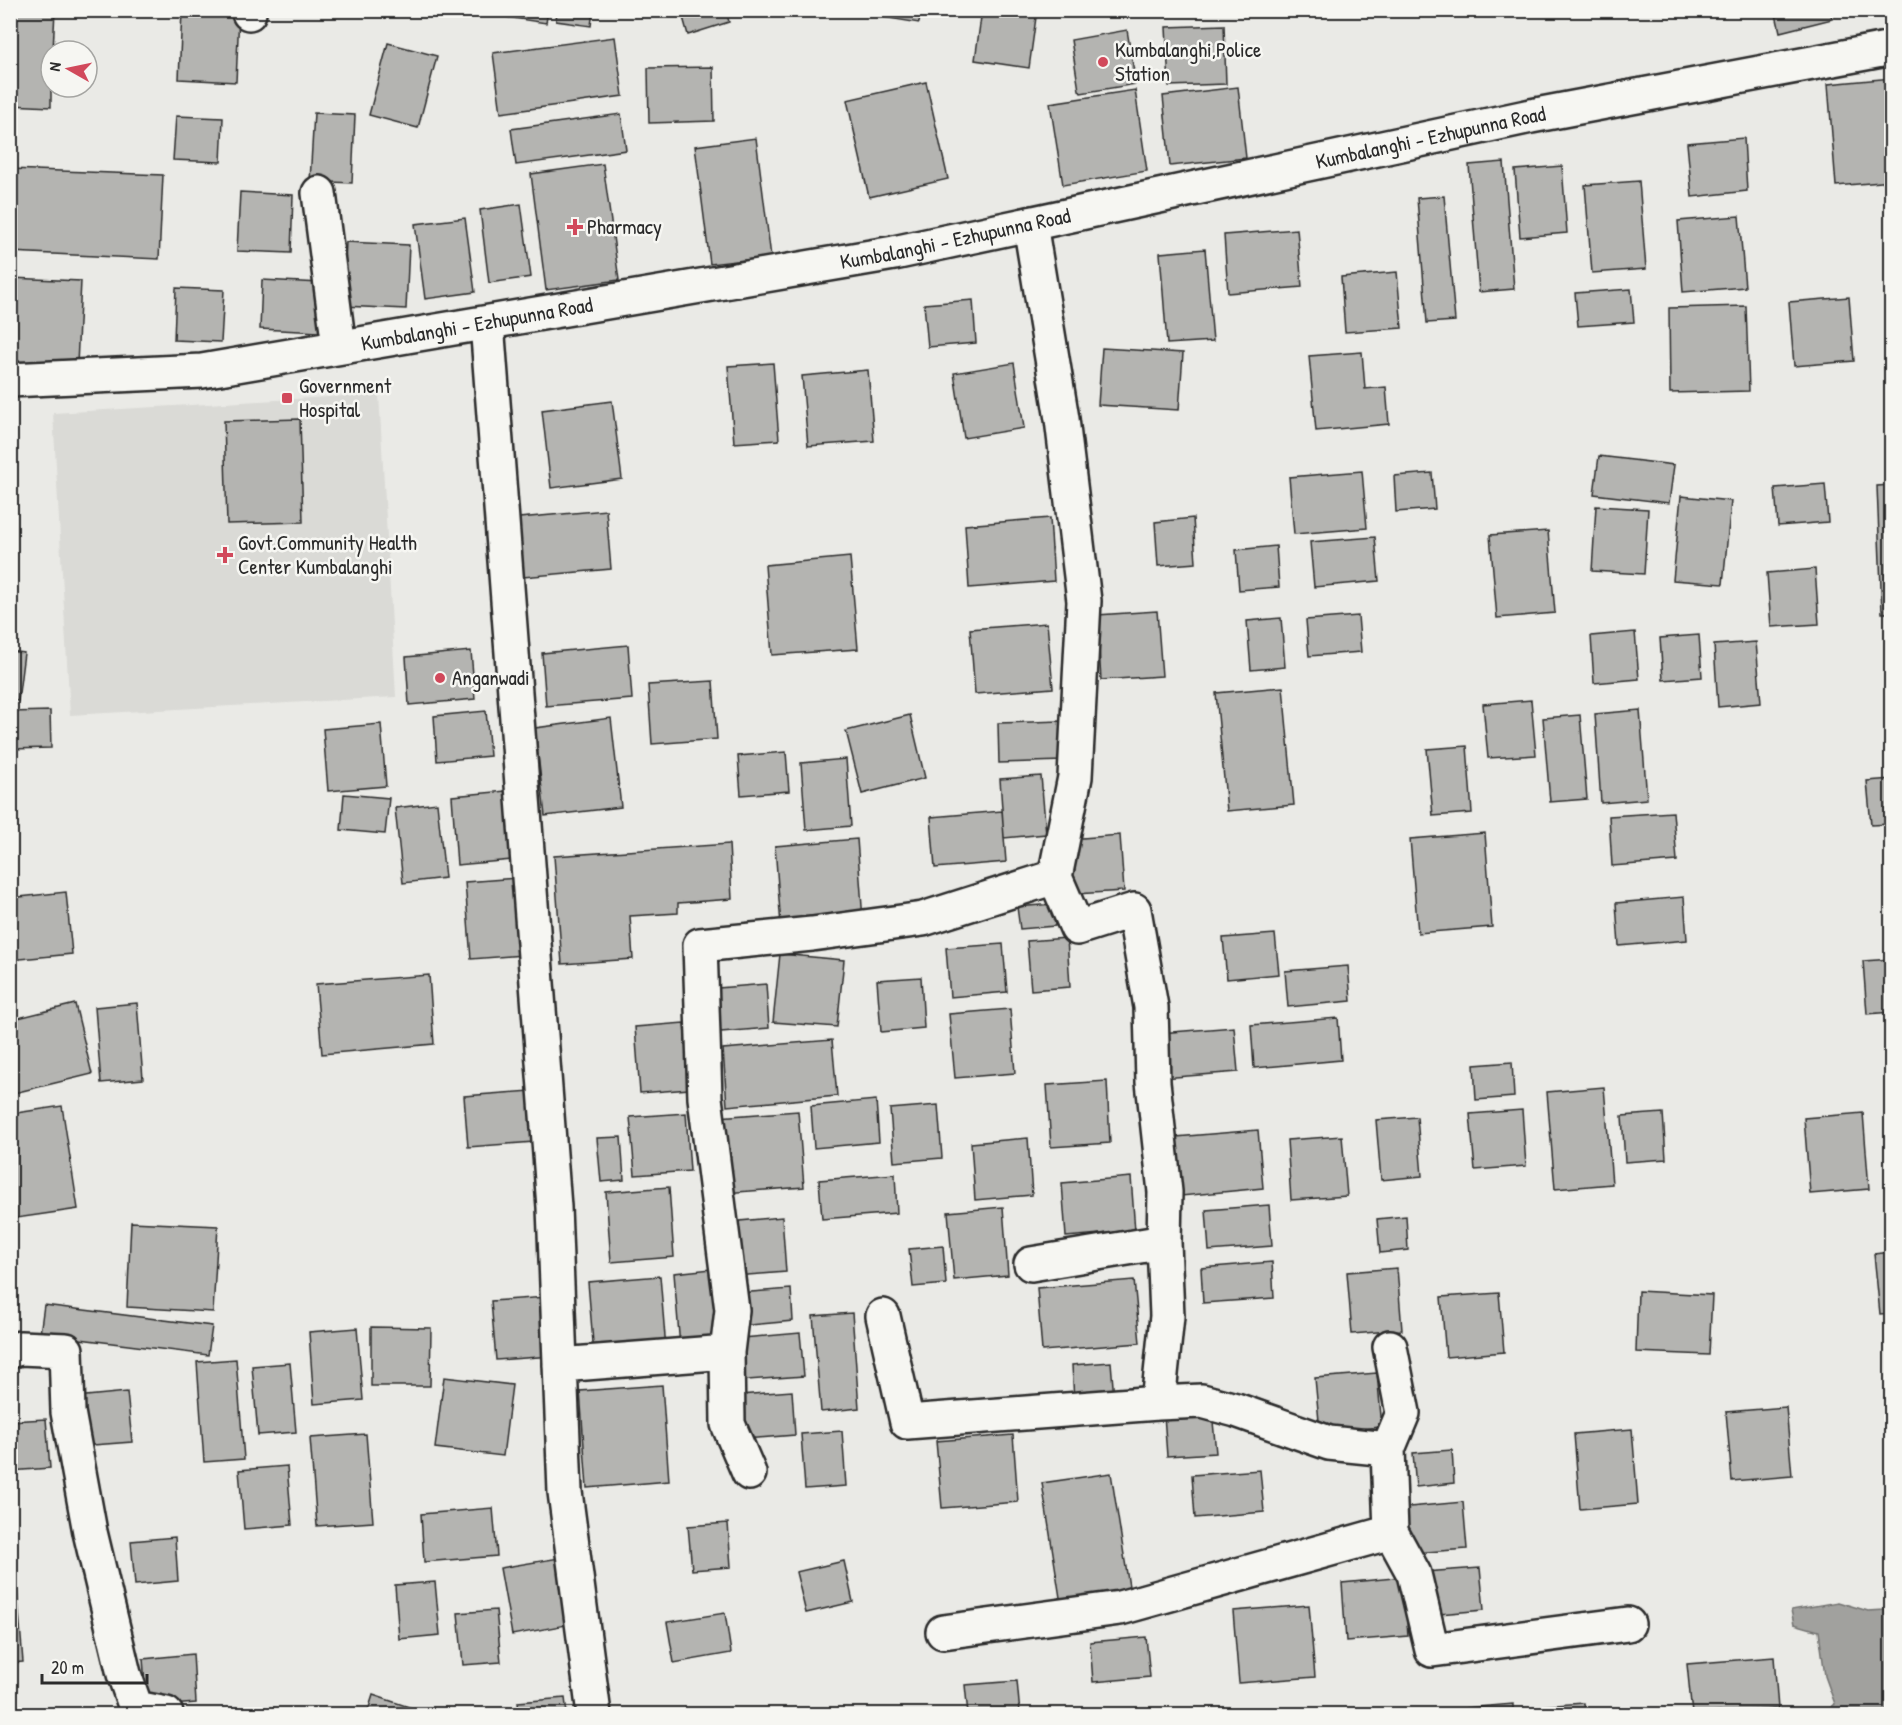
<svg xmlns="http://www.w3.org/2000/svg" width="1902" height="1725" font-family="'Patrick Hand',sans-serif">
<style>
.built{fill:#dadad6}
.water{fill:#a1a19e;stroke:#727270;stroke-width:1.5}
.building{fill:#b4b4b1;stroke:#2b2b2b;stroke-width:1.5}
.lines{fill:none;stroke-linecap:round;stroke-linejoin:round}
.minor-casing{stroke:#2b2b2b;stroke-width:38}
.major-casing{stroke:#2b2b2b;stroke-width:38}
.minor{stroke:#f6f6f2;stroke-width:33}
.major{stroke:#f6f6f2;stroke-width:33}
.poi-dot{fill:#d1495b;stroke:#f6f6f2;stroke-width:2}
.labels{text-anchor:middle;stroke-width:5;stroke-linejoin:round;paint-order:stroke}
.poi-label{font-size:21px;fill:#2b2b2b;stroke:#f6f6f2;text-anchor:start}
.street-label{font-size:21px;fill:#2b2b2b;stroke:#f6f6f2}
</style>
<rect width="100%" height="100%" fill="#eaeae6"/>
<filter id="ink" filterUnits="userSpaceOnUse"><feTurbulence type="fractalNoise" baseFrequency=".0167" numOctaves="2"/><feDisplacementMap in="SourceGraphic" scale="12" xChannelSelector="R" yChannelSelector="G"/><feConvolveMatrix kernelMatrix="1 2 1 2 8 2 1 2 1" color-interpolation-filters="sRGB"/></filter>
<g filter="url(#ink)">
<path class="built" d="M379,394L396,697L70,715L53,413Z"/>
<path class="water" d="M1891,1596V1714H1823L1835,1704L1825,1676L1819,1631L1794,1624L1791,1610L1838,1602L1868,1611L1885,1610Z"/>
<path class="building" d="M10,10H55L53,51H51V107L10,105Z
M493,10H548L546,23L492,15Z
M557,10H593L591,26L556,21Z
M681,10H726L729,22L688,35Z
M840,10H921L919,23Z
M982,10H1037L1029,68L975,60Z
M1775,10H1830L1832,19L1780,32Z
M182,11L239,14L236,82L179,79Z
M1224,25L1226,84L1169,86L1166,27Z
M1127,30L1136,84L1081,93L1079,90L1071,40Z
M615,37L623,96L501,113L493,53Z
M388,43L437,56L418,128L369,115Z
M713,67L714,121L649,123L648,68Z
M1892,78V181L1836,186L1828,84Z
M926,82L948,179L869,197L847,100Z
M1238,87L1246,158L1170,166L1163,96Z
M1135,90L1147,171L1063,185L1050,103Z
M314,113L355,115L352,183L310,181Z
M621,114L626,150L516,165L511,129Z
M176,116L223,118L221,162L173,160Z
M756,138L771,257L710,264L695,146Z
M1744,138L1747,191L1692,197L1687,143Z
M1504,162L1514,289L1479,292L1469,165Z
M603,164L619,280L546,290L531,174Z
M1562,166L1567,233L1520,237L1515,170Z
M10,169L163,175L159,259L10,252Z
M1639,181L1646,269L1592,273L1585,185Z
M240,192L293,195L291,253L237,251Z
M1444,196L1455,321L1427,323L1417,198Z
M521,204L531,277L489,283L480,210Z
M1739,216L1745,287L1683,292L1678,221Z
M465,218L475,292L425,299L415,224Z
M1297,229L1302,287L1228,293L1224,235Z
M346,242L409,245L406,309L343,306Z
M1205,249L1213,341L1167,344L1160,253Z
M1397,272L1402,328L1345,332L1341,277Z
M10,278L81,281L77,364L10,361Z
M262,280L321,283L319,332L260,329Z
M176,288L224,290L221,342L174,340Z
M1631,289L1634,322L1578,326L1575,293Z
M1849,297L1854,361L1794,366L1789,302Z
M973,300L976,343L928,347L924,304Z
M1746,306L1749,391L1670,393L1669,308Z
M1102,348L1183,353L1179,410L1098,405Z
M1362,352L1365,389L1386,387L1389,424L1316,431L1309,356Z
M773,363L779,440L734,443L728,366Z
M1014,363L1024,428L964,438L954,373Z
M868,370L874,441L808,446L802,376Z
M612,401L622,479L551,488L542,410Z
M300,419L303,522L227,524L224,421Z
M1599,456L1674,465L1669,503L1594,494Z
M1362,471L1367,528L1294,534L1289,477Z
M1432,473L1435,509L1396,512L1394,476Z
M1825,484L1828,522L1778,526L1775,488Z
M1892,485V613H1882L1877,486Z
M1681,496L1731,501L1723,584L1673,580Z
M1596,506L1648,509L1644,574L1592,571Z
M606,510L611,569L523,577L519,518Z
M1050,518L1054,581L969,588L965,525Z
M1193,518L1196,563L1158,566L1155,522Z
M1548,531L1555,613L1497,618L1490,535Z
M1375,537L1379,581L1314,587L1310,542Z
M1276,546L1279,587L1239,590L1236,550Z
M850,557L858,649L772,655L765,565Z
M1815,569L1819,624L1771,627L1767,573Z
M1157,611L1162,676L1101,680L1097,615Z
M1358,616L1361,652L1309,656L1306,620Z
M1281,618L1285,667L1251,670L1247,621Z
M1047,623L1053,688L975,694L970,629Z
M1635,632L1639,679L1594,683L1591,636Z
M1699,635L1702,677L1663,680L1660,638Z
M1756,642L1761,703L1718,707L1714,645Z
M628,645L632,699L546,706L542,653Z
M10,651L24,653L18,701L10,700Z
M471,651L475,699L409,705L406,657Z
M713,681L717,739L652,744L648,685Z
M1283,687L1294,805L1227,811L1216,693Z
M1531,700L1536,755L1488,758L1483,704Z
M1640,710L1647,799L1601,803L1595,714Z
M50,711L51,748L10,749V712Z
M486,711L490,756L437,761L434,716Z
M910,715L925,778L862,794L846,731Z
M1580,715L1587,799L1550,802L1543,718Z
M611,718L621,807L545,816L535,728Z
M1061,721L1062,761L999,763L998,723Z
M381,724L386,786L328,791L323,729Z
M1467,746L1472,813L1433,816L1427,749Z
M786,752L789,791L741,795L738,756Z
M846,759L851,826L806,830L801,763Z
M1041,776L1046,834L1004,838L1000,779Z
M1892,779V824L1871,825L1867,781Z
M506,791L512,860L457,865L452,796Z
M344,794L389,798L385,834L341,830Z
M437,803L445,878L403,883L395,808Z
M1002,811L1006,862L935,868L931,817Z
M1673,812L1677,861L1612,866L1609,816Z
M1485,833L1492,927L1418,933L1410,839Z
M1120,835L1124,891L1075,894L1070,839Z
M857,839L863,920L781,926L775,846Z
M729,844L732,899L678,903V913L630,916L633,959L562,964L554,856Z
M517,878L523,955L471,959L465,882Z
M66,892L72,954L10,960V898Z
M1684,897L1687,940L1619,946L1616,903Z
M1053,904L1055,926L1020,929L1017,907Z
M1275,934L1279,974L1227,979L1223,938Z
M1067,938L1070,987L1031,990L1027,941Z
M1003,944L1007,992L950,997L946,948Z
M780,954L844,960L837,1027L773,1022Z
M1892,959V1012L1867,1014L1863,961Z
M1348,966L1351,1001L1288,1007L1285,971Z
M429,975L434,1044L322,1054L316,984Z
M921,977L924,1028L881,1032L877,980Z
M766,984L769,1028L709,1033L706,989Z
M137,1003L143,1079L101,1083L95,1007Z
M75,1004L92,1074L10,1094V1020Z
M1010,1009L1015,1073L955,1078L949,1014Z
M1338,1018L1341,1060L1254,1068L1251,1025Z
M684,1023L689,1089L640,1093L635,1027Z
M1234,1027L1238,1072L1163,1078L1160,1033Z
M832,1040L837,1096L727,1106L723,1049Z
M1512,1062L1514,1097L1476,1100L1474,1065Z
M1107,1081L1110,1143L1051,1147L1047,1085Z
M1604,1087L1612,1184L1555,1189L1547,1092Z
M531,1091L534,1142L468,1147L464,1096Z
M876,1100L879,1142L814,1148L811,1106Z
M938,1105L942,1158L894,1162L890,1109Z
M62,1106L78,1209L10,1219V1114Z
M1522,1110L1526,1166L1475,1170L1470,1114Z
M798,1111L804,1187L724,1193L718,1117Z
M686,1113L690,1171L635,1175L630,1117Z
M1663,1113L1666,1159L1625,1162L1622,1116Z
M1863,1113L1869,1189L1810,1194L1804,1118Z
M1417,1117L1422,1176L1381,1180L1376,1120Z
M1258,1130L1263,1188L1181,1196L1176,1137Z
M1342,1136L1347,1196L1291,1200L1287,1140Z
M621,1137L624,1180L601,1182L597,1138Z
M1028,1138L1032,1195L975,1200L971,1143Z
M895,1174L897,1213L822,1219L819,1180Z
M1131,1177L1135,1231L1066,1237L1062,1183Z
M669,1187L674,1257L611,1262L606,1192Z
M1269,1205L1272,1246L1209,1251L1206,1210Z
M1003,1207L1008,1275L954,1280L948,1212Z
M1406,1216L1408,1250L1380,1253L1377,1219Z
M782,1217L786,1272L734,1276L729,1222Z
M131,1222L218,1226L213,1312L127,1307Z
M943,1246L946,1284L913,1287L909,1249Z
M13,1247L16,1293L10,1294V1248Z
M1892,1252V1313L1880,1314L1874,1254Z
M1272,1262L1274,1298L1203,1303L1201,1268Z
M721,1268L727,1343L680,1347L674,1273Z
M1397,1268L1402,1330L1352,1334L1347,1272Z
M660,1276L666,1349L594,1355L588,1282Z
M1134,1280L1140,1343L1042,1351L1037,1288Z
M791,1289L793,1321L740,1326L738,1293Z
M1638,1291L1712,1295L1709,1355L1636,1352Z
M1499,1293L1504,1352L1446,1357L1441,1297Z
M547,1297L552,1356L496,1360L491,1301Z
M44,1305L212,1326L208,1355L40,1334Z
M852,1313L859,1408L821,1412L813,1316Z
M371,1327L431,1328L430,1386H371Z
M357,1328L363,1400L314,1404L309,1332Z
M800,1333L804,1376L734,1381L731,1339Z
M236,1359L244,1459L204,1462L197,1362Z
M1111,1362L1114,1398L1074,1400L1072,1365Z
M290,1363L296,1432L258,1435L252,1366Z
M1377,1373L1382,1427L1320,1432L1315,1378Z
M444,1377L512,1385L503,1456L435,1448Z
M662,1385L669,1481L587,1488L580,1391Z
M792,1391L795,1435L744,1439L740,1395Z
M127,1392L132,1442L80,1446L76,1397Z
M1786,1407L1792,1476L1732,1481L1726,1412Z
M1212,1411L1216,1453L1167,1456L1164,1415Z
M46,1419L50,1468L10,1471V1421Z
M1632,1429L1638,1504L1580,1509L1574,1434Z
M842,1431L846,1486L805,1489L801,1434Z
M366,1434L373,1522L317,1526L310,1438Z
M1013,1435L1018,1502L942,1508L936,1441Z
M1452,1450L1454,1483L1416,1487L1413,1453Z
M287,1466L292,1525L244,1529L239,1470Z
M1260,1470L1264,1512L1195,1518L1192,1475Z
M1111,1473L1130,1593L1061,1604L1042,1483Z
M1463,1502L1467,1549L1413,1553L1399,1508Z
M493,1508L497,1556L424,1562L421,1514Z
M728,1523L731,1567L692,1570L688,1526Z
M175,1537L178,1581L135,1585L131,1541Z
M10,1538H13L23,1662L10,1663Z
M565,1557L577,1623L512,1635L500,1568Z
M844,1561L853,1602L806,1613L796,1572Z
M1480,1568L1484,1610L1428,1615L1424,1572Z
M1404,1577L1408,1636L1346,1641L1342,1583Z
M435,1582L440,1635L399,1639L395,1585Z
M1309,1605L1315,1677L1239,1683L1233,1611Z
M496,1610L501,1662L463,1665L458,1613Z
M725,1613L731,1653L674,1663L667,1622Z
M1146,1637L1150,1677L1093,1682L1090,1642Z
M193,1654L196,1703L147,1707L143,1659Z
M1774,1657L1778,1709L1692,1714L1687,1664Z
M1017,1681L1020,1714H968L965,1685Z
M373,1695L427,1713V1714H367Z
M565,1698L567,1714H519L518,1702Z
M1584,1703L1585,1714H1542V1706Z
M1513,1704V1714H1467V1708Z"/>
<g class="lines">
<g class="minor-casing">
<path id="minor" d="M249,10V13
M319,193L339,347
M487,323L554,1207L565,1492L594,1714
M1055,877L1077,928L1134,910L1151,1007L1153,1082L1165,1192L1164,1242L1167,1316L1158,1403L1202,1401L1236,1410L1329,1443L1388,1449L1391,1532L1414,1574L1432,1650L1628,1624
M1031,1264L1164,1242
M883,1316L907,1422L1158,1403
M10,1351L20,1348L66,1350L68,1412L90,1532L124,1674L136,1708L166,1714
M727,1352L728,1424L749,1473
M560,1365L727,1352L732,1310L705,1098L700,945L812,934L923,919L1055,877L1075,777L1084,601L1062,419L1030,224
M1388,1449L1403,1413L1390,1347
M943,1632L1120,1608L1391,1532"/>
</g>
<g class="major-casing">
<g id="major">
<path id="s1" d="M10,380L202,371L894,253L1531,116L1892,48"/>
</g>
</g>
<use href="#minor" class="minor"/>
<use href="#major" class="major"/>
</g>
</g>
<g class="poi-dot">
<circle cx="1103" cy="62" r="6"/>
<path d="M572 218h6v6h6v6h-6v6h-6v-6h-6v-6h6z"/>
<rect x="281" y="392" width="12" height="12" rx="3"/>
<path d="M222 546h6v6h6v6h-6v6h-6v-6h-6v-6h6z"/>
<circle cx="440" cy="678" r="6"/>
</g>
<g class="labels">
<g class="poi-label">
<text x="1115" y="57">Kumbalanghi,Police<tspan x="1115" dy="24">Station</tspan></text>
<text x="587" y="234">Pharmacy</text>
<text x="299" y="393">Government<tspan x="299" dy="24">Hospital</tspan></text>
<text x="238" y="550">Govt.Community Health<tspan x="238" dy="24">Center Kumbalanghi</tspan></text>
<text x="452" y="685">Anganwadi</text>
</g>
<g class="street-label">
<text dy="7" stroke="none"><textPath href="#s1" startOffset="1443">Kumbalanghi - Ezhupunna Road</textPath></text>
<text dy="7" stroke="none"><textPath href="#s1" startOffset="957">Kumbalanghi - Ezhupunna Road</textPath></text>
<text dy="7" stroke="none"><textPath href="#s1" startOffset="471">Kumbalanghi - Ezhupunna Road</textPath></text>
</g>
</g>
<rect width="1902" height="1725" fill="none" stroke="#f6f6f2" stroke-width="36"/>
<rect x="18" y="18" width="1866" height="1689" fill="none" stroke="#2b2b2b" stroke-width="2" filter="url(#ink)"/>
<g transform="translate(69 69) rotate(279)"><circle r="28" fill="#f6f6f2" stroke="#a5a5a2" stroke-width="1.5"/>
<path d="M0-4.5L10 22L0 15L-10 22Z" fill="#d1495b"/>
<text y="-9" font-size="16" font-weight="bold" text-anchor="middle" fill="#2b2b2b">N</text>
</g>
<path d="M42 1674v9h105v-9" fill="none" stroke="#2b2b2b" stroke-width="3"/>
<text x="51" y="1674" font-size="18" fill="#2b2b2b" stroke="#f6f6f2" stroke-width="4.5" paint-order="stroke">20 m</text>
</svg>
